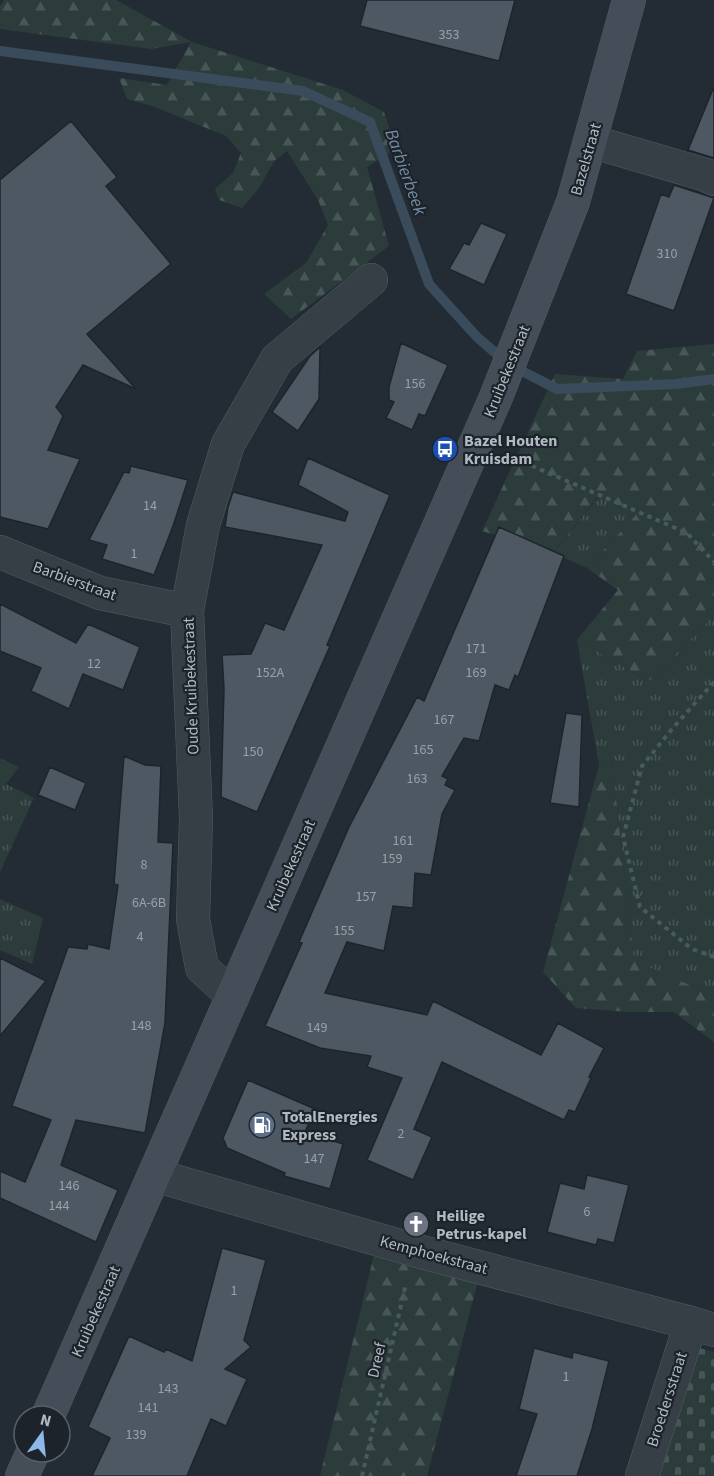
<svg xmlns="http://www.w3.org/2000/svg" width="714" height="1476" font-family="'Source Sans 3',sans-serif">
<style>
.grass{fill:url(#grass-tufts)}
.forest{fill:url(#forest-firs)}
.cemetery{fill:url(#cemetery-stones)}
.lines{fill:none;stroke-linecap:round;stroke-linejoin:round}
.stream{stroke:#3a4b5c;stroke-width:10}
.building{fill:#4e5863;stroke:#1d252c;stroke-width:1.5}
.street-casing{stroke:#545c63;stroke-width:34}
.secondary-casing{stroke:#545c63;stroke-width:34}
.path{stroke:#495a5a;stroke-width:4;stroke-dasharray:4.5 4.5;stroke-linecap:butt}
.street{stroke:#363e46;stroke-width:33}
.secondary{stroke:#454d58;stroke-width:33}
.labels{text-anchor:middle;stroke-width:4.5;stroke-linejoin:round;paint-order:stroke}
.number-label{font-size:14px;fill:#98a1aa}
.street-label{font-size:16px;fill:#b1b9c2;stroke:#1c232a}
.poi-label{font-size:16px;font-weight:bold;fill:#b1b9c2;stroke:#1c232a;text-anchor:start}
.water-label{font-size:18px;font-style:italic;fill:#758ca2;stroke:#1c232a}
</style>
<defs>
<pattern id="grass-tufts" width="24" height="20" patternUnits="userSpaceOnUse" patternTransform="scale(1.5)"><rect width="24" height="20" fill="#2b3c3b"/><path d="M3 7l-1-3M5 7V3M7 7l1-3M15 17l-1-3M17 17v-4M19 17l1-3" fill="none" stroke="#475656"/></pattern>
<pattern id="forest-firs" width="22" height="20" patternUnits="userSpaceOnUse" patternTransform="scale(1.5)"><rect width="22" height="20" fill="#2b3c3b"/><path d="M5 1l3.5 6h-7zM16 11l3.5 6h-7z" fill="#475656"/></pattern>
<pattern id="cemetery-stones" width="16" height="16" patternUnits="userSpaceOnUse" patternTransform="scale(1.5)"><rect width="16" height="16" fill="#2b3c3b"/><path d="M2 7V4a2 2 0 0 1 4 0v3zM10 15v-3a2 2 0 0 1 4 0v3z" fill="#475656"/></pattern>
</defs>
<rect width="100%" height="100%" fill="#232c35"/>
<path class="grass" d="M599,496L639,513L587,568L553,553Z
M714,615V996L634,961L612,762L599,765L577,640L649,681Z
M0,758L19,767L6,784L34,798L0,872Z
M0,899L43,918L32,964L0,950Z"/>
<path class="forest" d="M4,0H116L192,42L343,90L384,112L396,149L367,167L389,246L291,319L264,294L306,263L328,225L318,200L287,151L274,161L260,187L242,208L219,200L215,189L233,173L241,153L226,136L155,107L127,99L119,78L167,85L191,42L151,49L0,29V6Z
M714,344V615L649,681L577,640L618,590L587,568L638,513L598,496L553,553L482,531L555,374L623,379L637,351Z
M612,762L634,960L714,996V1042L674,1012H629L576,1008L543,972L599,765Z
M374,1255L478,1281L427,1476H320Z"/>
<path class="cemetery" d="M699,1348L714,1352V1476H656Z"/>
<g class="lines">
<path class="stream" d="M0,51L303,91L370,122L429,284L477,337L508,364L557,389L676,384L714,379"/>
</g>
<path class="building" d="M367,0H515L499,61L360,26Z
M713,89H714V158L688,150Z
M71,121L117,177L106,186L171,264L87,334L136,389L83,365L56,407L63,416L48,450L80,459L48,529L0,517V180Z
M674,185L714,198L674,311L626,294L661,194L669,197Z
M481,223L507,234L484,285L449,269L464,243L469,245Z
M401,343L448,365L425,416L419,414L412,430L386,418L394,402L389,400V387Z
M320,347L319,399L298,431L272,412L310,356Z
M308,458L390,495L327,645L330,646L257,812L221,797L224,689L222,655L251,654L265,623L284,630L322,545L225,527L228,507L233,492L345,521L348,512L298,485Z
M131,466L188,480L173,526L154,575L102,559L107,545L89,540L124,472L129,473Z
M499,527L564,556L518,677L515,675L509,690L495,685L479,741L464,738L442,776L448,779L445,785L455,790L442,814L431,875L415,873L413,908L393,906L384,951L347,942L325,993L427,1015L433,1001L541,1055L558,1023L604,1048L589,1077L591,1078L575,1112L569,1110L564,1120L442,1062L414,1129L432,1137L413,1180L367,1160L402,1078L367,1067L371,1056L320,1048L265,1026L302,943L299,942L349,827L417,697L424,701Z
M0,604L76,643L88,624L140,647L123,690L83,674L69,709L31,691L41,668L0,651Z
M566,713L582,715L579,807L550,803Z
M124,756L145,765L161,766L158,842L173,843L165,1023L145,1133L76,1120L61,1165L118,1190L96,1242L0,1198V1171L25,1182L51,1120L12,1106L68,947L87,949L88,944L109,949L118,885L114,884Z
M50,767L86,783L75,810L38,795Z
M0,958L46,981L0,1036Z
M248,1080L315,1109L305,1132L343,1144L330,1189L284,1176L285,1173L227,1148L223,1138Z
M587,1175L629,1185L614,1243L598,1239L596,1245L547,1232L560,1183L584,1189Z
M222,1248L266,1260L244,1340L251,1347L225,1369L247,1379L226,1426L211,1419L187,1476H92L110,1438L88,1427L129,1336L164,1352L166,1349L192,1361Z
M534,1348L572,1358L573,1352L609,1361L592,1429L577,1476H516L537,1414L519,1409Z"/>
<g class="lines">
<g class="street-casing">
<path id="street" d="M590,141L706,175L714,179
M0,552L100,593L187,611
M233,996L202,968L193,919L196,818L187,611L203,525L228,444L277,359L371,280
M154,1175L414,1250L691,1323L714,1330
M642,1476L691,1323"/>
</g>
<g class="secondary-casing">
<path id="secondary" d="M48,1416L496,397L573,202L629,0
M22,1476L33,1452"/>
</g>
<path class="path" d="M507,455L687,533L714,562
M714,682L672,729L642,766L623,837L640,907L692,949L714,957
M362,1476L406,1283"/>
<use href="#street" class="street"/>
<use href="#secondary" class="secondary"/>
</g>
<defs>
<g id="bus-disc" transform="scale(1.35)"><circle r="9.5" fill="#1a4fb4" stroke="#1c232a"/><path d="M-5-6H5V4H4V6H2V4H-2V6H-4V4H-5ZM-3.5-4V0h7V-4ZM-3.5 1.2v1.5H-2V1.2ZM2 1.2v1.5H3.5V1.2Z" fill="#fff"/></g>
<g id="fuel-disc" transform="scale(1.35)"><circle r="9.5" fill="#5c6f8a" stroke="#1c232a"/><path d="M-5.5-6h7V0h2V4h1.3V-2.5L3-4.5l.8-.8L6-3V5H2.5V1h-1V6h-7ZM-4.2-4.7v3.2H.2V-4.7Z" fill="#fff"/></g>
<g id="church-disc" transform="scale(1.35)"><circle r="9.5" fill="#6b7280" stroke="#1c232a"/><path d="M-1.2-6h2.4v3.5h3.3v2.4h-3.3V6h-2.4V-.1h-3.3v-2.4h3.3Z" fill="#fff"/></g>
</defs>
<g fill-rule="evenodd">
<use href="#bus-disc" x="445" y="449"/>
<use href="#fuel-disc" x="262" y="1125"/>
<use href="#church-disc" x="416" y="1224"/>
</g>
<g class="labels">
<g class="number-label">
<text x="449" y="39">353</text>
<text x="667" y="258">310</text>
<text x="415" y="388">156</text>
<text x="150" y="510">14</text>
<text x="134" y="558">1</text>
<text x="476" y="653">171</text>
<text x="94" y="668">12</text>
<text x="270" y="677">152A</text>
<text x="476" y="677">169</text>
<text x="444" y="724">167</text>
<text x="423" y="754">165</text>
<text x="253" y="756">150</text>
<text x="417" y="783">163</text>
<text x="403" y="845">161</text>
<text x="392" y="863">159</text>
<text x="144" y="869">8</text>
<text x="366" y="901">157</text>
<text x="149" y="907">6A-6B</text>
<text x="344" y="935">155</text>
<text x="140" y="941">4</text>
<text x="141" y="1030">148</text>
<text x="317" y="1032">149</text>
<text x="401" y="1138">2</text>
<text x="314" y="1163">147</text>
<text x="69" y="1190">146</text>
<text x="59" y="1210">144</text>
<text x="587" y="1216">6</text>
<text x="234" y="1295">1</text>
<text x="566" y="1381">1</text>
<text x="168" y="1393">143</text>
<text x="148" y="1412">141</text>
<text x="136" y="1439">139</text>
</g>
<g class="street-label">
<text transform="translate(585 159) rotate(-74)" y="6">Bazelstraat</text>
<text transform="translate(506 371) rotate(-68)" y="6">Kruibekestraat</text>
<text transform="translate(75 580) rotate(20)" y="6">Barbierstraat</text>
<text transform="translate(190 686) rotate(-92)" y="6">Oude Kruibekestraat</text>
<text transform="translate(290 865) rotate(-66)" y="6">Kruibekestraat</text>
<text transform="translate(434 1254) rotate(15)" y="6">Kemphoekstraat</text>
<text transform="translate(95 1311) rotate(-66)" y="6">Kruibekestraat</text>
<text transform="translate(376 1360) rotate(-77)" y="6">Dreef</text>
<text transform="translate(666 1399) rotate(-72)" y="6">Broedersstraat</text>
</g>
<g class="poi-label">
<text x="464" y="446">Bazel Houten<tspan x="464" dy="18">Kruisdam</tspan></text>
<text x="282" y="1122">TotalEnergies<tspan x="282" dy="18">Express</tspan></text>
<text x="436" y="1221">Heilige<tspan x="436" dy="18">Petrus-kapel</tspan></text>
</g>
<g class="water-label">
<text transform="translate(406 172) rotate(70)" y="6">Barbierbeek</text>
</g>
</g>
<g transform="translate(42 1434) rotate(15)"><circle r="28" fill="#1c232a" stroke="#585f67" stroke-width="1.5"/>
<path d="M0-4.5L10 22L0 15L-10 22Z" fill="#8eb8ea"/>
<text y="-9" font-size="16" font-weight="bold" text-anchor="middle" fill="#b1b9c2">N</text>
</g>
</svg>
